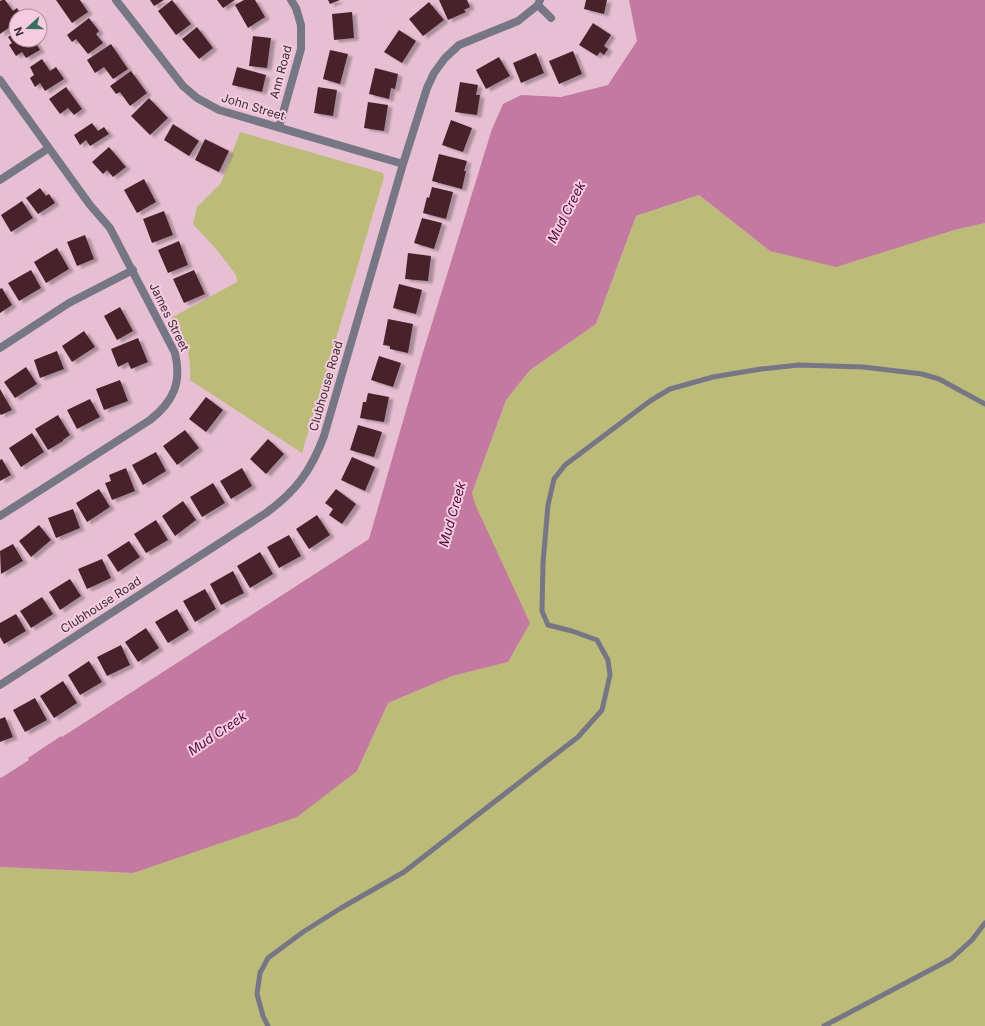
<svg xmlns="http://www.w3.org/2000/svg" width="985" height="1026" font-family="Inter,sans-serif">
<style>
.green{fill:#bcbb79}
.water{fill:#c479a1}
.building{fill:#46242b;filter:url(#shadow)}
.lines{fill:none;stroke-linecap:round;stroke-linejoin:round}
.service{stroke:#777685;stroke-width:5}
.minor{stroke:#777685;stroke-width:8}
.labels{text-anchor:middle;stroke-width:4;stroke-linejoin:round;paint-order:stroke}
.street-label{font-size:12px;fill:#3d2e35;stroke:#f5ccdf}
.water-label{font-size:13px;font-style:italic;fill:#4e0934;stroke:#f5ccdf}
</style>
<defs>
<filter id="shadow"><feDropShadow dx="4.5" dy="2.5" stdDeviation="1" flood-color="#0004"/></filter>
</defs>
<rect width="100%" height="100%" fill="#e7bfd2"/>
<path class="green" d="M240,132L383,173L384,177L302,453L190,380C192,351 184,342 171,318L237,282L236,275L217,250L193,224L197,207L221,183Z
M699,195L770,251L954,230L985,223V1026H0V867L133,873L357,771L388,703L452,676L508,662L472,493L506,400L530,370L596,324L636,216Z"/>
<path class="water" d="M629,0H985V223L954,230L836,267L770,251L699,195L636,216L596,324L530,370L506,400L472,493L475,504L530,623L508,662L452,676L388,703L357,771L297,817L133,873L0,867V777L1,778L29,760L28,758L61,736L62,737L369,539L420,362L492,129L503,104L521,95L561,97L608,85L637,41Z"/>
<path class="building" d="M2,0H5L13,11L17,8L22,16H16V23L0,34V1Z
M56,0H80L88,12L72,23Z
M150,0H164L154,6Z
M172,0L191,24L176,35L158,11Z
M217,0H235L223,8Z
M244,0H255L265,17L248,28L235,5Z
M328,0H340L330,4Z
M439,0H467L470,7L464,10L466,12L448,20Z
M586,0H607L604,14L584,9Z
M429,2L444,20L423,36L409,19Z
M352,12L354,38L334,40L332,14Z
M89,18L99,31L96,34L103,43L88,54L76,39L72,42L67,35Z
M593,23L611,35L604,46L608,49L604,55L600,52L597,56L579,45Z
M197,27L213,48L199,59L182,39Z
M399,30L416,41L402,63L384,52Z
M16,32V40H34L40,50L26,58L22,52L16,56L9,45L12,43L8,37Z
M253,36L271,38L267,68L249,66Z
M111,44L128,69L113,79L104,67L95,73L87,60Z
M330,50L348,54L340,84L323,79Z
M573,51L582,74L559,84L549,61Z
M536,53L544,73L521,83L513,63Z
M499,57L510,76L486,89L476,70Z
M42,59L50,71L56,67L64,79L45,91L40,83L35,87L30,78L34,75L30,67Z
M237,67L266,75L262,92L232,85Z
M375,68L398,74L395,89L391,88L389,99L369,94Z
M131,71L147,93L130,106L120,92L116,94L110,86Z
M460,82L478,85L476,95H480L477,115L455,112Z
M66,87L82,109L74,115L68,108L60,114L49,99Z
M318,87L337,90L333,116L314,113Z
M149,98L168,118L150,135L131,116Z
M368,102L388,105L384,131L364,128Z
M451,120L472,128L463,152L442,145Z
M92,123L98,131L104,127L109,134L90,146L86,140L80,145L74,135Z
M173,124L199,141L189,156L164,140Z
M205,139L229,151L219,172L195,160Z
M109,147L126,167L113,177L107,170L103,174L92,162Z
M439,154L467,161L464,171H466L462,189L432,181Z
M144,179L156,202L137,213L124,190Z
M432,187L453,192L446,219L423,213L427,197L429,198Z
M40,188L46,196L49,194L55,203L38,214L26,198Z
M22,201L33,218L11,232L1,215Z
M164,211L173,235L152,243L143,219Z
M422,218L442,223L434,249L414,243Z
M85,235L94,259L77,266L67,242Z
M179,241L188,265L168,273L158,250Z
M57,248L69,269L46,283L34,262Z
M408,253L431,256L428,281L405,279Z
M31,270L41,288L19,301L8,283Z
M194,270L205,294L184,303L173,279Z
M399,284L422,290L416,314L393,308Z
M2,288L12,305L0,313V289Z
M120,307L133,331L117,340L104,316Z
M388,319L413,324L408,353L390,349V346L383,345Z
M84,331L95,347L72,362L62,346Z
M138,338L148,362L131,369L128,362L118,367L111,349Z
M57,351L64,369L40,378L34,360Z
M379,356L401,363L393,387L371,380Z
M26,367L37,384L15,398L4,382Z
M120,380L128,401L104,410L96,389Z
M0,389L12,410L1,415L0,414Z
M368,393L389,397L384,422L360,418L363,402H366Z
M206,397L223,410L206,432L189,419Z
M90,399L100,417L77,429L67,410Z
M58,415L70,435L63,440V441L48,450L35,429Z
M358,425L382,432L374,457L350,450Z
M185,430L199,448L177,465L163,446Z
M32,433L44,452L21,467L9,448Z
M268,439L284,454L266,474L250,459Z
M156,452L166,471L143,485L132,465Z
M352,457L375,467L365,491L341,480Z
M2,459L11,475L0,481V460Z
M126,468L135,491L112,500L105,483L111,481L109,475Z
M242,468L252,486L231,499L220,481Z
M213,483L225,503L202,517L190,497Z
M99,489L110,507L87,522L76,503Z
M336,489L356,504L342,524L329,515L333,509L325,503Z
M183,501L196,520L175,536L162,516Z
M73,509L80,528L56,538L48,518Z
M317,515L330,535L309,549L296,529Z
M156,520L168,540L146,553L134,534Z
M39,525L51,540L31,557L19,541Z
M289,535L301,556L279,568L267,547Z
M129,541L140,557L118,572L107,555Z
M13,544L23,561L1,574L0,551Z
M260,552L273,574L250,588L237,566Z
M102,559L111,578L87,589L78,569Z
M233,571L244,593L221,605L210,584Z
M70,579L81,596L60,610L49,592Z
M205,589L216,609L195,622L183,601Z
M42,597L53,614L31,628L20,611Z
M177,609L189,630L168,643L155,622Z
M16,614L26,631L4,644L0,637V623Z
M146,628L159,648L138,662L125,642Z
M121,645L130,665L107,676L97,657Z
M89,661L102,682L80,695L68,675Z
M63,681L77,703L54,718L40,696Z
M35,698L47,720L25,732L13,710Z
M5,717L13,737L0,742V719Z"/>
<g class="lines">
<path class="service" d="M268,1026L263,1016L257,994L260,973L268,958L303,932L341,908L404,872L578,737L602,710L610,675L608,660L597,640L572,631L548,625L542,611L543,563L548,505L554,479L565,465L650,401L670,389L713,377L761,369L799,365L863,367L922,374L939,379L985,404
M824,1026L951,959L972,940L985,923"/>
<path class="minor" d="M116,0L183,86L197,98L219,110L403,164
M538,5L551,18
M0,80L90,205L110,228L175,353C182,382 174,401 150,420L0,516
M279,127L301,49V25L296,8L291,0
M0,180L49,148
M0,348L69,303L133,270
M0,685L266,513C296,491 311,471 324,436L403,164L427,88L434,73L445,58L459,45L518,21L538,5L540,0"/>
</g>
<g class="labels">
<g class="street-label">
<text transform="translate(281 72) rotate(-75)" y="4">Ann Road</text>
<text transform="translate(253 107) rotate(17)" y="4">John Street</text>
<text transform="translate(169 317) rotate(64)" y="4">James Street</text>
<text transform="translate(326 386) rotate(-74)" y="4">Clubhouse Road</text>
<text transform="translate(101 605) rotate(-33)" y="4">Clubhouse Road</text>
</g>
<g class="water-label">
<text transform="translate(566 212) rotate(-63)" y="5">Mud Creek</text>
<text transform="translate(452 514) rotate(-74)" y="5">Mud Creek</text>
<text transform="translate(217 733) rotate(-34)" y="5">Mud Creek</text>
</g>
</g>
<g transform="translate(28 28) rotate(249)"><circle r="19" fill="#f5ccdf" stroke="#ab8d9b"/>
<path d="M0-3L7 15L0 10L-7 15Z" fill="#35715c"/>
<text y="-6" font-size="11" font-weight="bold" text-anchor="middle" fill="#3d2e35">N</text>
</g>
</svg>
